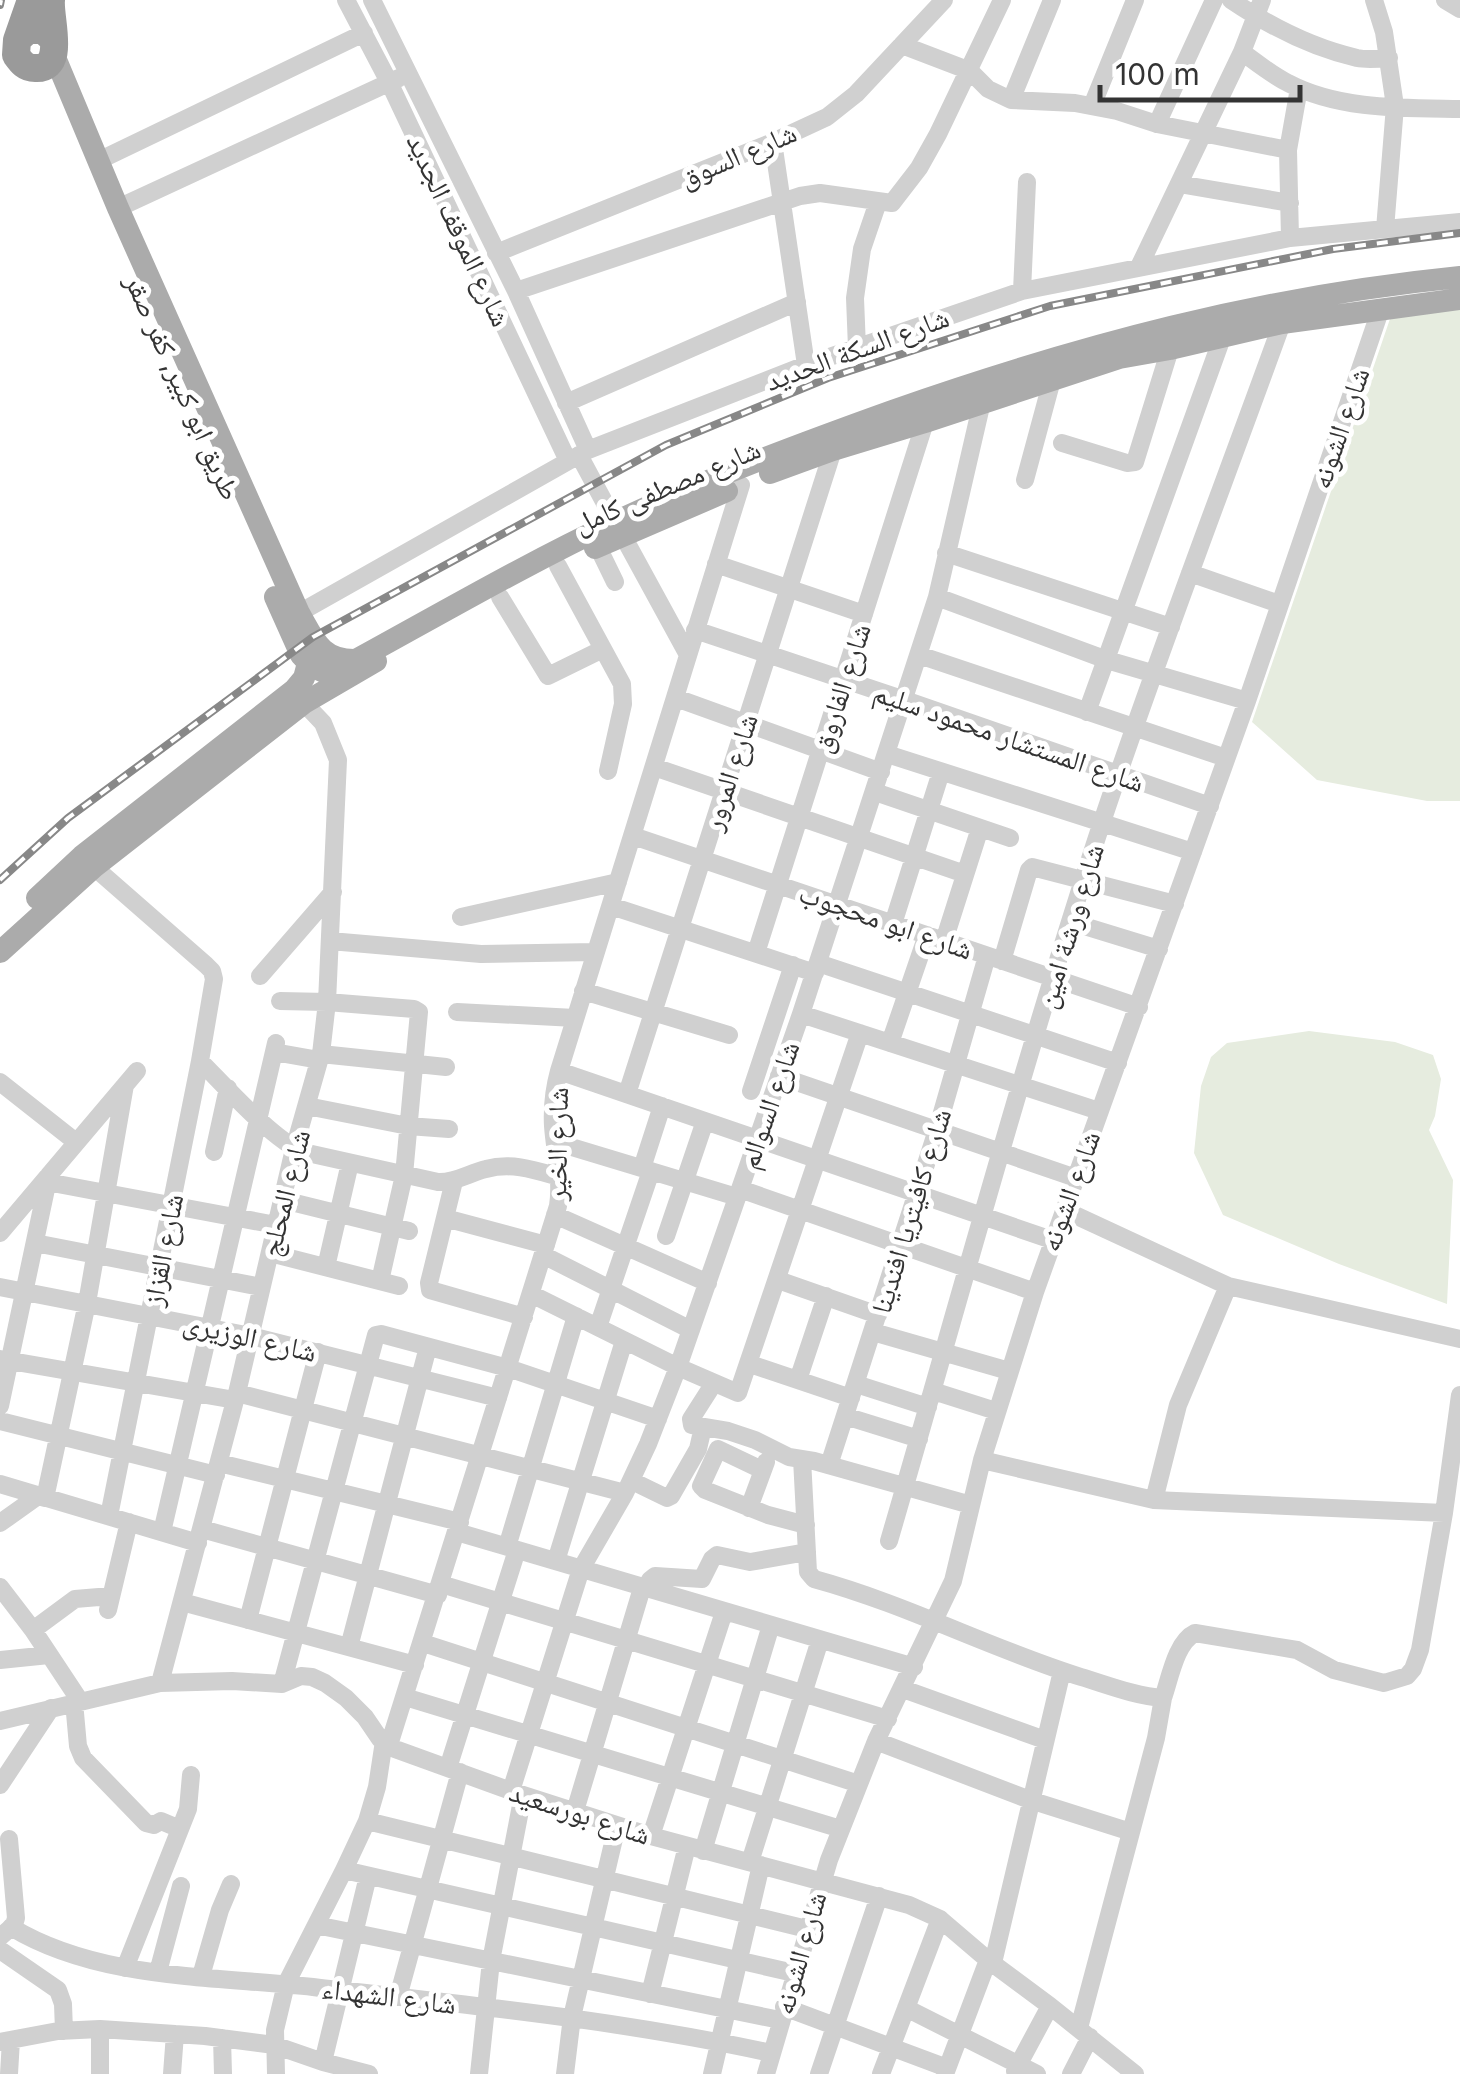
<svg xmlns="http://www.w3.org/2000/svg" width="1460" height="2074" font-family="Inter,'Noto Naskh Arabic',sans-serif">
<style>
.green{fill:#e6ecdf}
.lines{fill:none;stroke-linecap:round;stroke-linejoin:round}
.minor{stroke:#d0d0d0;stroke-width:18}
.major{stroke:#ababab;stroke-width:22}
.highway{stroke:#9a9a9a;stroke-width:28}
.rail-casing{stroke:#888;stroke-width:8}
.rail{stroke:#fff;stroke-width:4;stroke-dasharray:11;stroke-linecap:butt}
.labels{text-anchor:middle;stroke-width:10;stroke-linejoin:round;paint-order:stroke}
.street-label{font-size:28px;fill:#333;stroke:#fff}
</style>
<rect width="100%" height="100%" fill="#fff"/>
<path class="green" d="M1460,309V801H1427L1317,780L1252,722L1392,313Z
M1309,1031L1395,1042L1433,1055L1441,1079L1435,1116L1429,1130L1453,1180L1447,1304L1339,1264L1223,1215L1194,1153L1201,1086L1211,1057L1227,1043Z"/>
<g class="lines">
<path class="minor" d="M346,0L389,82L568,461
M372,0L516,291L588,450
M1231,0C1268,25 1313,48 1357,58C1367,60 1378,59 1389,58
M1374,0L1384,32L1395,106L1385,229
M1445,0L1460,9
M902,45L970,71L988,89L1011,100L1075,103L1117,111L1157,124L1288,150
M1242,52C1257,63 1272,75 1288,83C1339,110 1404,108 1460,109
M1011,100L1052,0
M1092,106L1135,0
M1157,124L1214,0
M773,142L806,365
M98,161L364,33
M1179,184L1290,203
M118,208L399,78
M1290,238L1288,150L1299,88
M496,253L773,142L827,117L856,94L944,0
M1139,267L1242,52L1262,0
M516,291L800,196L820,193L892,203L919,168L938,134L1002,0
M1022,291L1027,182
M857,348L855,298L862,249L878,202
M566,403L797,302
M1062,443L1127,463L1135,462L1170,349
M579,455L615,522
M1025,480L1052,380
M623,536L688,655
M598,547L615,582
M946,553L1171,627
M716,564L864,614
M558,566L622,684L623,704L608,771
M1190,573L1279,604
M500,597L548,676L603,649
M937,597L1107,660L1247,701
M299,613L588,450L806,365L1022,291L1290,238L1460,222
M695,630L905,700L1210,806
M919,655L1226,758
M676,698L881,772
M1087,712L1222,338
M887,754L1193,852
M654,767L965,874
M875,792L1010,838
M633,836L1139,1007
M94,867L206,965L212,971L214,979L200,1061L109,1516
M611,906L815,973
M461,917L618,882
M1071,922L1159,949
M893,924L941,772
M330,941L481,954L595,952
M944,941L980,828
M756,953L925,422
M1002,961L1029,870L1032,867L1175,904
M818,963L1118,1063
M260,976L333,892
M583,991L729,1035
M280,1001L327,1002L414,1009L419,1012L404,1175L380,1281
M457,1012L575,1018
M801,1014L1099,1111
M890,1043L927,935
M274,1052L319,1060
M321,1054L446,1067
M200,1061C225,1086 273,1140 303,1152L438,1182C455,1183 469,1173 486,1169C512,1162 535,1170 559,1177
M559,1071L1052,1240
M779,1076L1076,1178
M0,1082L76,1142
M751,1091L793,965
M627,1094L833,450
M307,1106L408,1126L449,1129
M555,1142L737,1197
M214,1152L228,1088
M642,1168L662,1106
M454,1181L429,1283L430,1290L524,1317
M47,1182L276,1225
M740,1189L1035,1292
M283,1200L409,1231
M1064,1210L1228,1286L1460,1339
M555,1215L708,1283
M445,1218L546,1245
M0,1233L137,1071
M666,1236L705,1121
M35,1243L261,1287
M270,1253L399,1286
M543,1255L691,1330
M326,1267L350,1163
M778,1280L878,1315
M0,1287L251,1336L498,1398
M531,1294L678,1367L738,1393L860,1033
M598,1327L651,1171
M873,1332L1009,1371
M0,1359L235,1400
M750,1364L851,1398
M798,1380L826,1296
M714,1383L691,1419L692,1425L728,1431L755,1440L789,1457L814,1461L971,1505
M856,1384L928,1407
M933,1391L996,1411
M237,1393L625,1493
M0,1406L49,1175
M845,1416L919,1439
M0,1421L216,1475
M802,1459L808,1572L814,1579C906,1604 991,1649 1081,1677C1108,1685 1135,1696 1163,1698L1156,1738L1079,2028
M982,1460L1154,1500L1444,1513
M219,1463L460,1522
M829,1465L937,1130L987,956
M762,1470L718,1449L701,1486L705,1490L768,1515L806,1525
M632,1481L667,1498L671,1496L698,1449L703,1427
M0,1484L198,1543
M45,1498L87,1303L125,1085
M1154,1500L1178,1405L1228,1286
M749,1508L766,1462
M0,1523L38,1496
M202,1529L438,1595
M162,1532L276,1043
M457,1532L914,1667
M889,1541C959,1301 1024,1059 1102,822C1158,654 1222,489 1282,323
M507,1547L576,1316
M556,1561L624,1341
M441,1584L888,1719
M0,1587L33,1630L80,1701
M645,1589L650,1580L655,1576L702,1579L712,1559L717,1555L750,1562L807,1552
M182,1602L415,1665
M108,1610L129,1522
M248,1620L318,1352
M33,1630L75,1599L111,1596
M423,1643L859,1784
M349,1647L428,1347
M0,1660L49,1655
M160,1683L237,1393L294,1149L321,1054L327,1002L338,760L323,723L304,703
M282,1684L376,1335L381,1334L508,1368L658,1419
M903,1689L1045,1740
M405,1697L841,1829
M1163,1698C1170,1678 1176,1642 1195,1633L1297,1650L1334,1670L1384,1683L1407,1676L1413,1669L1420,1650L1444,1513L1460,1395
M74,1702L78,1746L83,1758L146,1823L154,1825L161,1821L180,1829
M0,1721L160,1683L232,1681L282,1684L301,1676L312,1677L325,1683L346,1698L365,1717L380,1739L395,1749L511,1791L651,1836L909,1905L940,1919L988,1960L1050,2006L1135,2074
M876,1741L1030,1800L1131,1832
M389,1745L558,1206C562,1179 555,1153 553,1126C552,1108 554,1089 559,1071L741,485
M448,1768L517,1550
M0,1785L51,1708
M511,1791L581,1569L625,1493L648,1444L678,1367L801,1014L937,597L982,402
M575,1811L642,1588
M367,1821L807,1929
M651,1836L724,1612
M703,1851L771,1625
M750,1862L820,1640
M344,1870L794,1973
M316,1925L780,2020
M11,1927C98,1980 214,1976 313,1987C467,2005 620,2020 771,2053
M0,1937L14,1925L16,1918L9,1839
M0,1950L58,1990L63,2004L64,2031
M993,1963L1062,1671
M125,1968L188,1809L191,1775
M158,1972L181,1886
M201,1976L220,1910L231,1884
M650,1994L687,1846
M398,1997L460,1772
M784,2007L947,2068
M906,2008L1037,2074
M100,2029V2074
M222,2038L223,2074
M0,2042L58,2031L100,2029L205,2036L274,2045L323,2062L369,2074
M323,2062L368,1876
M1015,2071L1050,2006
M9,2074L11,2040
M172,2074L175,2034
M276,2074L275,2030L286,1984L344,1870L367,1821L377,1787L384,1741
M479,2074L491,1961L523,1795
M565,2074L572,2017L617,1826
M712,2074L761,1865
M766,2074L829,1860L876,1741L953,1581L982,1460L1035,1292L1247,701L1381,308
M819,2074L879,1896
M881,2074L940,1919
M945,2074L988,1960
M1071,2074L1090,2037"/>
<path class="major" d="M54,55L118,208L299,613C314,639 321,661 356,660C442,613 528,563 617,521C706,479 800,444 892,411C1081,345 1260,297 1460,277
M770,473L833,450L925,422L1119,358L1170,349L1282,323L1460,299
M595,548L727,491
M275,597L301,655C315,672 330,676 351,674
M37,898L82,856L294,690L304,678L308,663
M0,952L94,867L304,703L376,661"/>
<path class="highway" d="M51,0C49,19 67,70 35,68C25,68 21,62 16,55L17,40L28,30H43L54,40
M17,40L31,0"/>
<g class="rail-casing">
<path id="rail" d="M0,5L1,0
M0,880L68,818L313,637L666,445L828,378L1050,306L1333,249L1460,233"/>
</g>
<use href="#rail" class="rail"/>
</g>
<g class="labels">
<g class="street-label">
<text transform="translate(738 155) rotate(-23)" y="10">شارع السوق</text>
<text transform="translate(459 230) rotate(65)" y="10">شارع الموقف الجديد</text>
<text transform="translate(857 349) rotate(-20)" y="10">شارع السكة الحديد</text>
<text transform="translate(183 387) rotate(66)" y="10">طريق ابو كبير, كفر صقر</text>
<text transform="translate(1340 428) rotate(-71)" y="10">شارع الشونه</text>
<text transform="translate(667 486) rotate(-23)" y="10">شارع مصطفى كامل</text>
<text transform="translate(841 688) rotate(-72)" y="10">شارع الفاروق</text>
<text transform="translate(1009 737) rotate(19)" y="10">شارع المستشار محمود سليم</text>
<text transform="translate(730 772) rotate(-72)" y="10">شارع المرور</text>
<text transform="translate(886 921) rotate(19)" y="10">شارع ابو محجوب</text>
<text transform="translate(1070 926) rotate(-73)" y="10">شارع ورشة امين</text>
<text transform="translate(769 1105) rotate(-71)" y="10">شارع السوالم</text>
<text transform="translate(557 1144) rotate(-89)" y="10">شارع الخير</text>
<text transform="translate(1070 1191) rotate(-70)" y="10">شارع الشونه</text>
<text transform="translate(285 1193) rotate(-76)" y="10">شارع المحلج</text>
<text transform="translate(911 1211) rotate(-73)" y="10">شارع كافيتريا افندينا</text>
<text transform="translate(163 1250) rotate(-79)" y="10">شارع القزاز</text>
<text transform="translate(250 1337) rotate(13)" y="10">شارع الوزيرى</text>
<text transform="translate(580 1813) rotate(18)" y="10">شارع بورسعيد</text>
<text transform="translate(800 1953) rotate(-74)" y="10">شارع الشونه</text>
<text transform="translate(389 1996) rotate(7)" y="10">شارع الشهداء</text>
</g>
</g>
<path d="M1100 85v15h200v-15" fill="none" stroke="#333333" stroke-width="5"/>
<text x="1115" y="85" font-size="30" fill="#333333" stroke="#ffffff" stroke-width="8" paint-order="stroke">100 m</text>
</svg>
